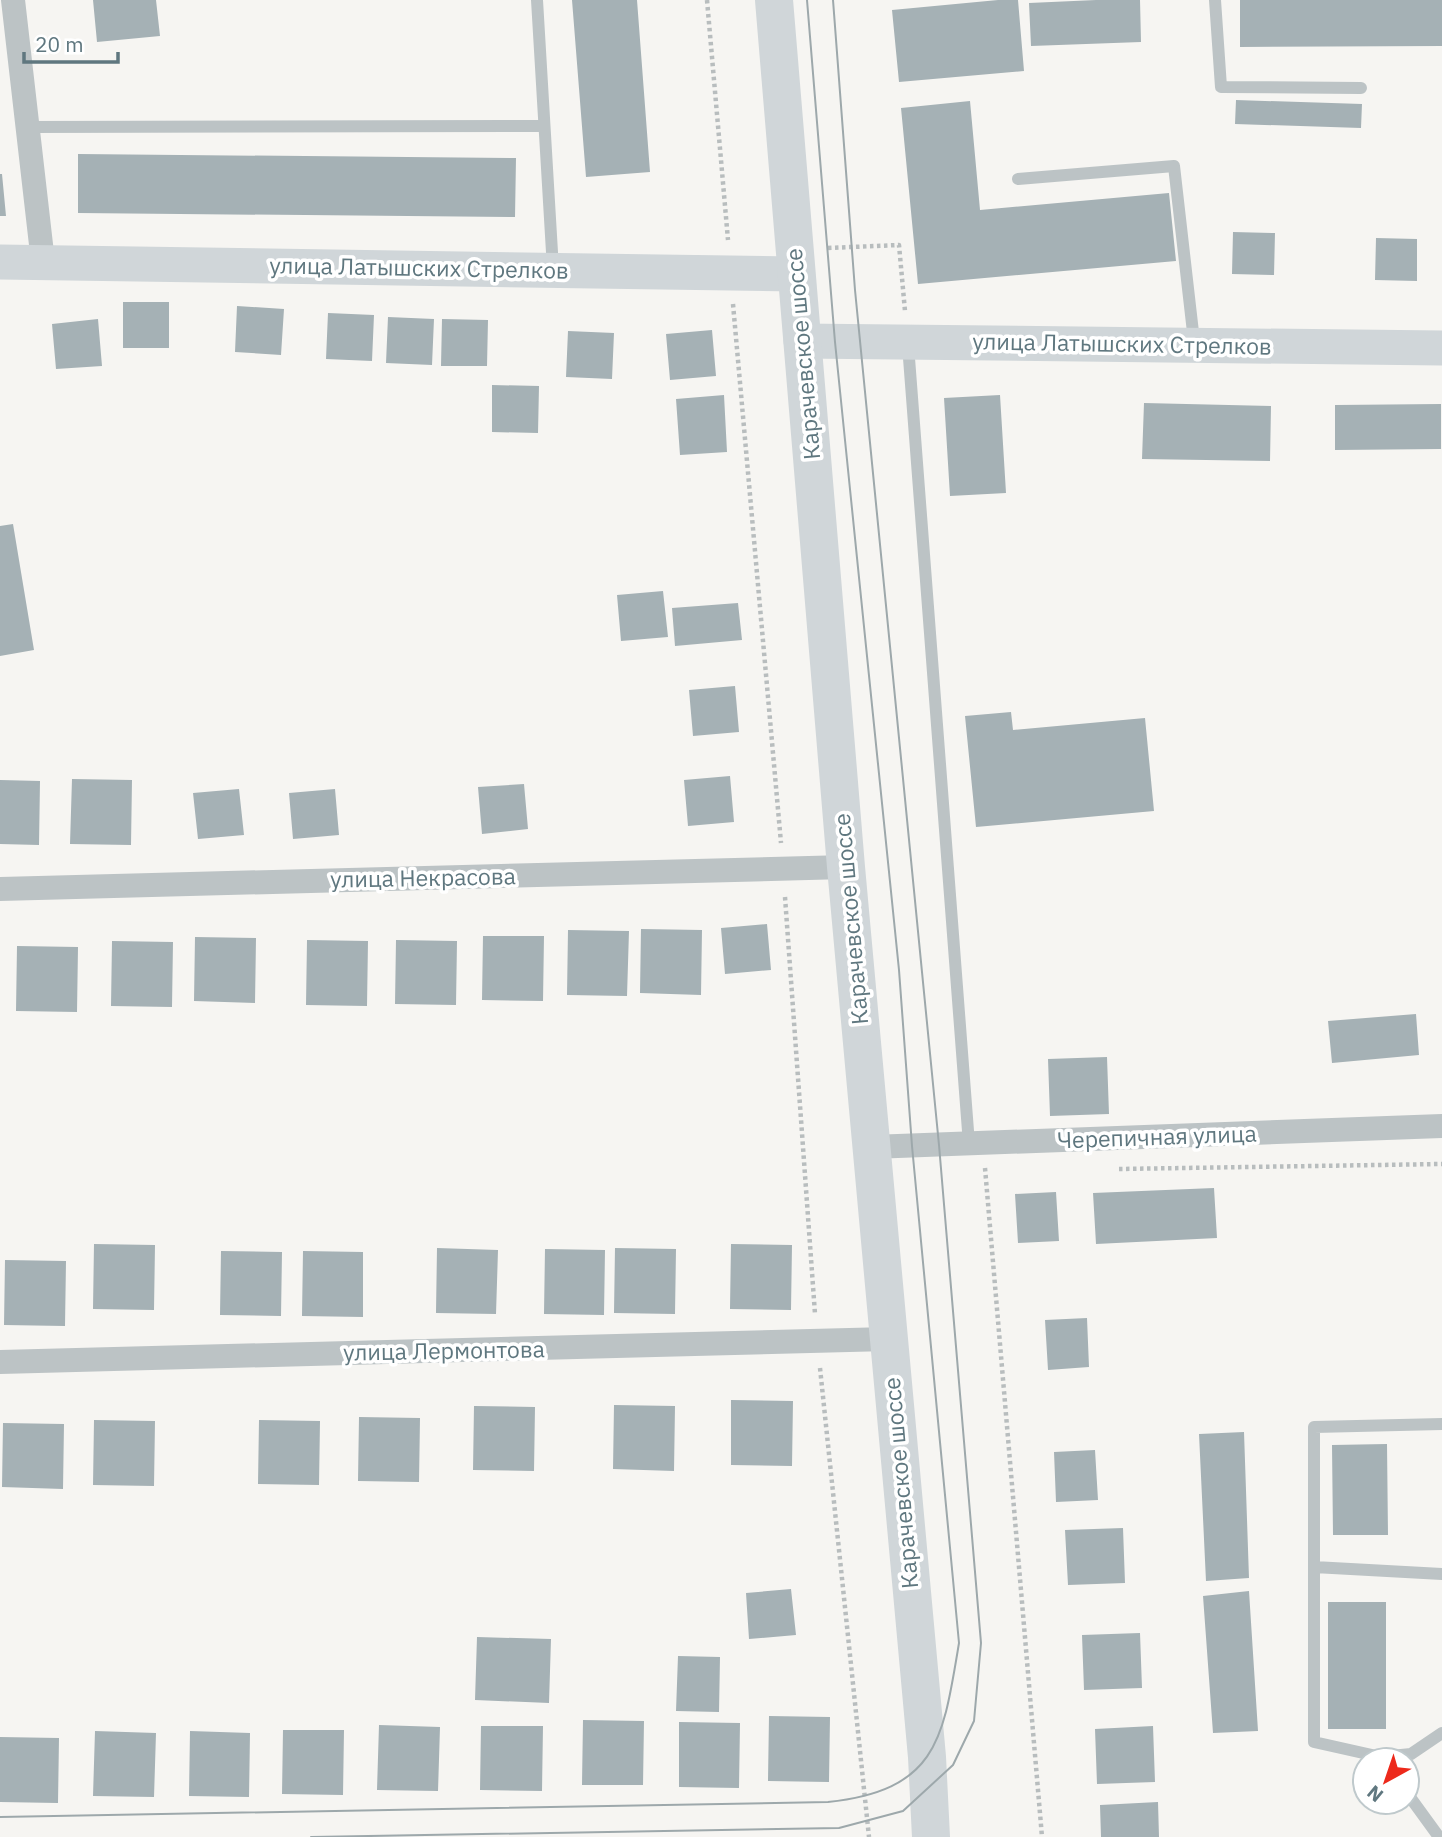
<svg xmlns="http://www.w3.org/2000/svg" width="1442" height="1837" font-family="'IBM Plex Sans',sans-serif">
<style>
.building{fill:#a5b1b5}
.lines{fill:none;stroke-linecap:round;stroke-linejoin:round}
.path{stroke:#b8bdbe;stroke-width:4.5;stroke-dasharray:3.5 3.5;stroke-linecap:butt}
.lane{stroke:#bcc3c5;stroke-width:12}
.street{stroke:#bcc3c5;stroke-width:24}
.secondary{stroke:#d0d6d9;stroke-width:35}
.highway{stroke:#d0d6d9;stroke-width:38}
.tram{stroke:#9da8ab;stroke-width:2}
.labels{text-anchor:middle;stroke-width:7;stroke-linejoin:round;paint-order:stroke}
.street-label{font-size:23px;fill:#5f777f;stroke:#fff}
</style>
<rect width="100%" height="100%" fill="#f6f5f2"/>
<path class="building" d="M93,0H156L160,36L97,42Z
M572,0H637L650,172L586,177Z
M998,0H1018L1024,71L899,82L892,10Z
M1096,0H1140L1141,42L1031,46L1029,3Z
M1240,0H1442V46L1240,47Z
M1236,100L1362,104L1361,128L1235,124Z
M970,101L980,210L1169,193L1176,261L918,284L901,108Z
M78,154L516,158L515,217L78,213Z
M0,174H2L6,216H0Z
M1233,232L1275,233L1274,275L1232,274Z
M1376,238L1417,239V281L1375,280Z
M123,302H169V348H123Z
M237,306L284,309L281,355L235,352Z
M328,313L374,315L372,361L326,359Z
M388,317L434,319L432,365L386,363Z
M98,319L102,366L56,369L52,324Z
M442,319L488,320L487,366H441Z
M712,330L716,376L670,380L666,334Z
M568,331L614,333L612,379L566,377Z
M492,385L539,386L538,433L492,432Z
M724,395L727,452L680,455L676,399Z
M1000,395L1006,493L950,496L944,398Z
M1144,403L1271,406L1270,461L1142,459Z
M1441,404V449L1335,450V405Z
M13,524L34,650L0,656V526Z
M663,591L668,637L621,641L617,595Z
M738,603L742,640L675,646L672,608Z
M735,686L739,732L693,736L689,690Z
M1011,712L1013,730L1145,718L1154,811L976,827L965,716Z
M730,776L734,822L688,826L684,780Z
M72,779L132,780L131,845L70,844Z
M0,780L40,781L39,845L0,844Z
M524,784L528,829L482,834L478,787Z
M239,789L244,835L198,839L193,793Z
M335,789L339,835L293,839L289,793Z
M767,924L771,970L725,974L721,928Z
M641,929L702,930L701,995L640,993Z
M568,930L629,931L627,996L567,995Z
M483,936H544L543,1001L482,1000Z
M195,937L256,938L255,1003L194,1001Z
M307,940L368,941L367,1006L306,1005Z
M396,940L457,941L456,1005L395,1004Z
M112,941L173,942L172,1007L111,1006Z
M17,946L78,947L77,1012L16,1011Z
M1416,1014L1419,1055L1332,1063L1328,1021Z
M1107,1057L1109,1114L1050,1116L1048,1059Z
M1214,1188L1217,1238L1096,1244L1093,1193Z
M1056,1192L1059,1241L1018,1243L1015,1194Z
M94,1244L155,1245L154,1310L93,1309Z
M731,1244L792,1245L791,1310L730,1309Z
M437,1248L498,1250L496,1314L436,1313Z
M615,1248L676,1249L675,1314L614,1313Z
M545,1249L605,1250L604,1315L544,1314Z
M221,1251L282,1252L281,1316L220,1315Z
M303,1251L363,1252V1317L302,1316Z
M5,1260L66,1261L65,1326L4,1325Z
M1087,1318L1089,1367L1048,1370L1045,1320Z
M731,1400L793,1401L792,1466L731,1465Z
M614,1405L675,1406L674,1471L613,1469Z
M474,1406L535,1407L534,1471L473,1470Z
M359,1417L420,1418L419,1482L358,1481Z
M94,1420L155,1421L154,1486L93,1485Z
M259,1420L320,1421L319,1485L258,1484Z
M3,1423L64,1424L63,1489L2,1487Z
M1244,1432L1249,1578L1206,1581L1199,1434Z
M1387,1444L1388,1535H1333L1332,1445Z
M1095,1450L1098,1500L1056,1502L1054,1452Z
M1123,1528L1125,1583L1068,1585L1065,1530Z
M791,1589L796,1635L749,1639L746,1593Z
M1249,1591L1258,1731L1213,1733L1203,1596Z
M1328,1602H1386V1729H1328Z
M1140,1633L1142,1688L1084,1690L1082,1635Z
M477,1637L551,1639L549,1703L475,1700Z
M678,1656L720,1657L719,1712L676,1711Z
M769,1716L830,1717L829,1782L768,1781Z
M583,1720L644,1721L643,1785H582Z
M679,1722L740,1723L739,1788L679,1787Z
M379,1725L440,1727L438,1791L377,1790Z
M481,1726H543L542,1791L480,1790Z
M1153,1726L1155,1782L1097,1784L1095,1729Z
M283,1730H344L343,1795L282,1794Z
M95,1731L156,1733L154,1797L93,1796Z
M190,1731L250,1733L249,1797L189,1796Z
M0,1737L59,1738L58,1803L0,1802Z
M1158,1802L1159,1837H1101L1100,1805Z"/>
<g class="lines">
<path class="path" d="M707,0L728,240
M828,248L899,245L905,311
M733,304L781,843
M785,897L815,1314
M985,1168L1042,1837
M1119,1169L1442,1164
M820,1368L869,1837"/>
<path class="lane" d="M537,0L553,269
M1215,0L1221,87L1361,88
M28,127L544,126
M1018,179L1174,166L1194,341
M908,345L969,1144
M1314,1567V1427L1442,1424
M1381,1757L1411,1754L1442,1733
M1383,1760L1381,1757L1314,1742V1567L1442,1574
M1407,1793L1439,1837"/>
<path class="street" d="M13,0L43,262
M0,889L846,867
M871,1147L1442,1126
M0,1362L888,1339"/>
<path class="secondary" d="M0,262L796,274
M801,341L1442,348"/>
<path class="highway" d="M774,0L846,867L927,1757L931,1837"/>
<path class="tram" d="M0,1817L828,1802C938,1790 943,1739 959,1643L912,1146L899,970L835,342L807,0
M311,1837L839,1828L903,1811L953,1765L974,1721L981,1643L939,1145L855,290L833,0"/>
</g>
<g class="labels">
<g class="street-label">
<text transform="translate(419 268) rotate(1)" y="8">улица Латышских Стрелков</text>
<text transform="translate(1122 344) rotate(1)" y="8">улица Латышских Стрелков</text>
<text transform="translate(803 354) rotate(-95)" y="8">Карачевское шоссе</text>
<text transform="translate(423 878) rotate(-1)" y="8">улица Некрасова</text>
<text transform="translate(851 919) rotate(-95)" y="8">Карачевское шоссе</text>
<text transform="translate(1157 1137) rotate(-2)" y="8">Черепичная улица</text>
<text transform="translate(444 1351) rotate(-1)" y="8">улица Лермонтова</text>
<text transform="translate(901 1483) rotate(-95)" y="8">Карачевское шоссе</text>
</g>
</g>
<g transform="translate(1386 1781) rotate(220)"><circle r="33" fill="#ffffff" stroke="#bfc9cc" stroke-width="2"/>
<path d="M0-5L12 26L0 18L-12 26Z" fill="#ed291b"/>
<text y="-10" font-size="19" font-weight="bold" text-anchor="middle" fill="#5f777f">N</text>
</g>
<path d="M24 52v10h94v-10" fill="none" stroke="#5f777f" stroke-width="3.5"/>
<text x="35" y="52" font-size="21" fill="#5f777f" stroke="#ffffff" stroke-width="5" paint-order="stroke">20 m</text>
</svg>
